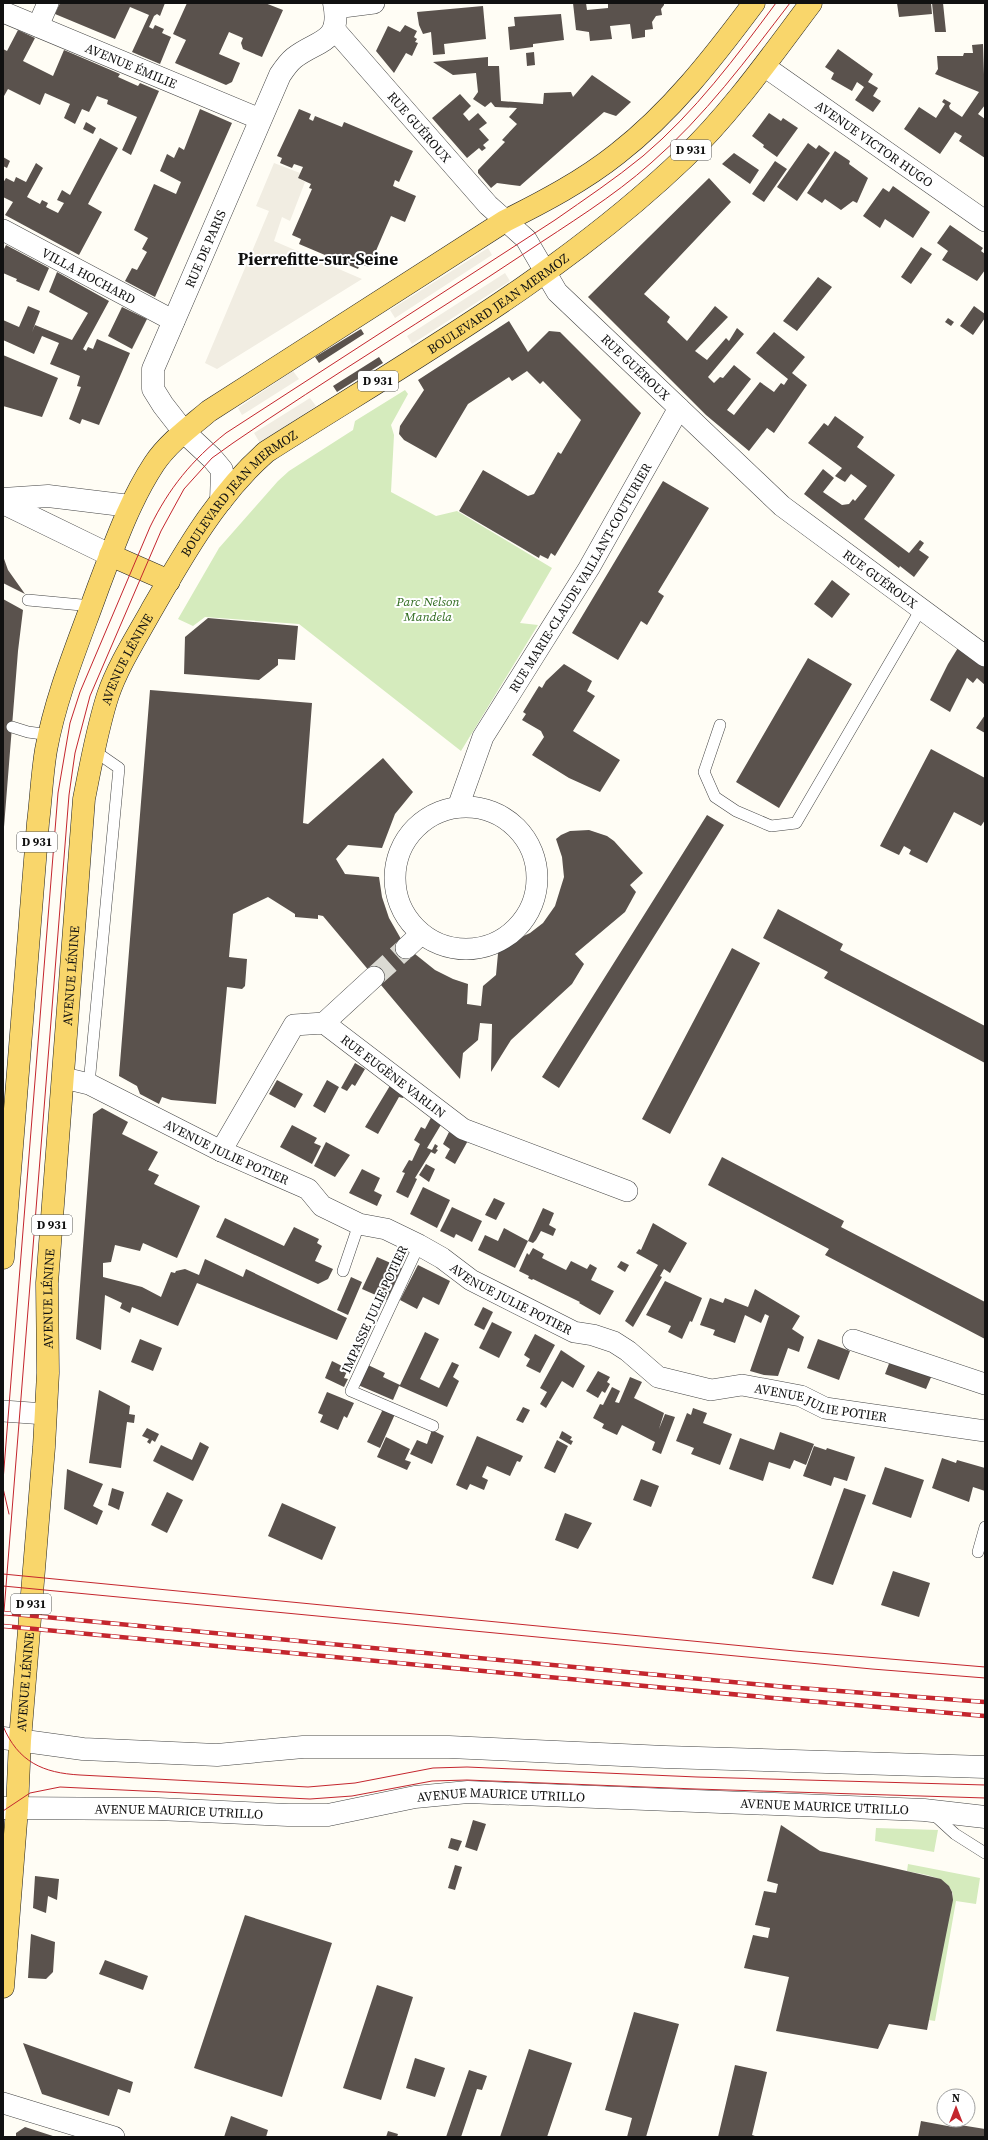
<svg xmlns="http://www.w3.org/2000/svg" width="988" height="2140" font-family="'Source Serif 4',serif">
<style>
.green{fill:#d5ebbd}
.plaza{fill:#f1ede2}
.building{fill:#5a524d}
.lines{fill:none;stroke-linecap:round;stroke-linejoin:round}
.minor-tunnel{stroke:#dbdad3;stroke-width:21;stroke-dasharray:21 10;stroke-linecap:butt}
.service-casing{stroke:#444;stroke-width:12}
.minor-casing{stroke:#444;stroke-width:22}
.tertiary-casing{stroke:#444;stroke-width:23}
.primary-casing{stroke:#222;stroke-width:23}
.service{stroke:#fff;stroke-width:11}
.minor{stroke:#fff;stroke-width:21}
.tertiary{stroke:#fff;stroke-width:22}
.primary{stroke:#f9d66b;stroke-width:22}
.tram{stroke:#c4262e;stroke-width:1}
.rail-casing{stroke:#c4262e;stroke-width:4.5}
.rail{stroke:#fff;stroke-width:3;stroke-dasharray:9;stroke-linecap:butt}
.labels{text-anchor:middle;stroke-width:4;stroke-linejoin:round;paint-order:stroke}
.shield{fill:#fff;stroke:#585858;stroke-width:1}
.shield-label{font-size:12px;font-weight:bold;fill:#111}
.street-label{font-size:13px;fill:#111;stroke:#fff}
.park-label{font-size:13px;font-style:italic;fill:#2f6b1f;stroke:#fff}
.district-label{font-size:17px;font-weight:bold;fill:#111;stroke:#fff}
</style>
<rect width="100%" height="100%" fill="#fffdf5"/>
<path class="green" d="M405,390L408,394L391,425L394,435L391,492L436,516L457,511L552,568L520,623L538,625L461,751L299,624L205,617L193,626L178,619L219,548L278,481L289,471L353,430L355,421Z
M876,1828L938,1830L934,1852L875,1841Z
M908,1864L980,1878L976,1904L956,1901L935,2021L929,2020L953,1894C947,1875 923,1875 907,1871Z"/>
<path class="plaza" d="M274,163L300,173L298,178L305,182L290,221L282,217L274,241L362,279L217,369L205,363L269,211L256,206Z
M488,248L492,255L395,318L390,310Z
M505,273L510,281L412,344L407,336Z
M293,371L299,379L242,415L238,408Z
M310,398L316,406L260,443L254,433Z"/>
<path class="building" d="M60,3H165L160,16L157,14L154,16L149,27L153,29L155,25L164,29L162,33L171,37L160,64L132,52L149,15L130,7L115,39L55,14Z
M187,3H265L283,10L262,57L243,49L241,43L243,38L229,32L219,54L240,63L232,82L226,85L175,63L186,40L173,34Z
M573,3H586L587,10L608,8V4L618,3H664V5L661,9L662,15L656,16L652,22L653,29L645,30V37L632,39L630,24L610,26L612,39L590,41L589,32L576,30Z
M897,3H931L932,14L899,17Z
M932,3H943L946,32H935Z
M483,6L486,39L444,44L445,54L433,55L431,32L423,34L419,25L417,12Z
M561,14L564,40L533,44V47L510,50L508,27L515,26L514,17Z
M405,25L417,31L414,37L417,39L415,42L418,43L412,56L406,53L394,73L376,51L388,26L400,32Z
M18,30L35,38L23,61L53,76L64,50L120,74L118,77L138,86L140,83L159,91L131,155L122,150L137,117L107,104L108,100L97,96L89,112L82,109L75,124L64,118L70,104L45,93L40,105L8,89L4,96L3,95V49L7,51Z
M983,44L985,105L978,114L985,119V158L959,141L962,136L955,132L940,154L904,129L919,107L936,118L945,104L942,102L944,99L951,103L949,106L950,109L962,117L979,92L935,74L938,69L937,56H963L964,53H973L972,45Z
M838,49L873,74L868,82L878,88L873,96L881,101L873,112L855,100L864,87L857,82L852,91L831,79L834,73L825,67Z
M534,52L535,65L527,66L526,53Z
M488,57V66H499L501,101L543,104L544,93L571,92L573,97L592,75L631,102L616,116L604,112L520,186L497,183L491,188L478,173V170L505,142L502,140L517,124L509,117L517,108L495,107L491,102L485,107L473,99L478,92L476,73L453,75L433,62Z
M460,94L471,106L463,114L469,121L478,113L487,123L479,129L489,140L483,145L486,148L482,151L479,148L467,158L432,118Z
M200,109L232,123L155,297L125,281L132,268L137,270L147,252L142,249L148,238L134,230L154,184L176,194L181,182L160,171L167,154L174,158L179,147L184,150Z
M299,109L311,114L309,119L313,121L315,116L342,127L344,122L413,151L399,182L395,180L393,186L416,196L405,222L391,216L369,267L360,264L358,269L299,244L301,239L292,235L312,189L309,188L311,184L298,178L303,167L294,164L292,168L280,163L282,158L277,156Z
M769,113L781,121L783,118L798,128L777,157L763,147L764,145L752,136Z
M86,122L96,128L93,134L83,129Z
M100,138L118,148L88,204L102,212L79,255L5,215L13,202L3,197V183L6,178L14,182L16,177L26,182L36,163L43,168L27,197L40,204L42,200L48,203L46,207L58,213L64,203L57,200L62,190L70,195Z
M808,143L816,149L819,145L830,153L797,201L777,187Z
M835,151L850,161L849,164L868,178L857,203L853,201L841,210L825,199L822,203L807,193Z
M734,153L759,170L750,184L722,164Z
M3,157L10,161L7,168L3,166Z
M775,161L787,169L764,202L752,194Z
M709,178L731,202L644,294L670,317L667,322L687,341L715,306L728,317L695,351L707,360L726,338L729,341L737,328L744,334L708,377L714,383L720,377L723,378L734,365L751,379L727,410L734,415L760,382L774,392L781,383L784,385L788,379L756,353L774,332L805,357L792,373L807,385L774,433L767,428L749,451L706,415L588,297Z
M893,186L930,212L913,238L885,219L880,228L863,216L883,188L889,192Z
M950,225L983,248L981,251L985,254V270L977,281L942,260L948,251L937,243Z
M6,245L49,268L39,291L16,281L17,279L3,273V251Z
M921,247L932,254L911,284L901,277Z
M57,272L109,301L83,349L86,351L88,347L93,349L97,339L130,353L99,425L82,419L80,424L69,419L81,387L77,386L80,376L50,364L59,343L42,336L34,354L3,340V320L19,327L28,306L40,311L32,332L35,325L72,340L88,313L49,292Z
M818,277L832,287L797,331L783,321Z
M974,306L985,314V318L973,335L960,326Z
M122,307L147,319L132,349L108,336Z
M948,318L954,322L951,326L945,322Z
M509,321L528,352L549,331L560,332L641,413L555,556L551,553L548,559L540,555L539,558L459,511L483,470L528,496L534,494L558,452L561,454L581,420L543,381L540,384L527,371L512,381L509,377L468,404L436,458L404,440L399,434L400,426L424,390L418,380Z
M361,329L364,334L319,363L315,357Z
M3,355L58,378L42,417L3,406Z
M379,357L383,363L337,392L333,386Z
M835,416L864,437L857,447L895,475L864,519L909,553L920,540L924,543L919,550L929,557L914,577L900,566L899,568L804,494L823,469L834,478L823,492L842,505L849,504L853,499L855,501L867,486L851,474L845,482L835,476L842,468L808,443L824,423L828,426Z
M663,481L709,508L658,592L664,596L647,625L641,621L618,660L572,633Z
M3,556L8,570L25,594L3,583Z
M832,580L850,594L832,618L814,604Z
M3,599L23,610L18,651L4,827Z
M208,618L298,626L295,660L278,659V665L259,680L184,674L185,637Z
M961,643L985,661V685L977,678L973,683L967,678L950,712L930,700L948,664Z
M808,658L852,684L779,808L736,782Z
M564,664L592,681L587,691L595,696L573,731L620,760L600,792L569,778L532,755L544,737L541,731L522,720L526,714L523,712L539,686L542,688L546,681Z
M150,690L312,703L303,823L308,824L383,758L413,792L395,814L382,848L348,845L336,859L345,874L379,877L382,897L389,918L405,946L435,970L453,979L468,984L467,1004L481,1006L483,986L496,975L499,943L515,940L530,933L543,923L555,906L564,877L562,857L556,839L561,835L570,831L589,830L607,836L614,841L643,873L630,885L636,892L625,912L575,954L584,964L572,984L511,1040L491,1072L492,1024L480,1023L478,1040L463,1053L460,1079L323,916L318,915V919L295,917V914L268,897L233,914L229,957L247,959L245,986L242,989L227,987L216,1104L171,1100L162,1097L159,1104L140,1094L137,1086L119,1076Z
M985,715V733L976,728Z
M931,749L985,778V820L981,826L954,812L927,863L909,854L911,850L904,846L899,855L880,846Z
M707,815L724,825L559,1088L542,1077Z
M778,909L843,944L840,950L985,1026V1063L824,978L828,972L763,938Z
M732,948L760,963L670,1134L642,1119Z
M355,1063L365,1069L355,1086L352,1084L347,1091L341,1088Z
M277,1080L303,1094L295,1108L269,1094Z
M327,1080L339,1087L325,1113L313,1106Z
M391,1084L406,1092L403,1098L399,1097L378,1134L365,1127Z
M102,1108L128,1122L122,1134L158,1152L148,1170L159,1175L154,1184L200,1206L177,1258L143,1243L140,1251L115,1245L111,1262L103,1263V1277L142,1287L161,1297L171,1272L175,1273L176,1271L185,1269L199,1275L205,1259L243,1277L246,1269L347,1318L337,1340L197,1283L178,1326L132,1307L130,1313L120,1308L122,1303L105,1295L101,1350L76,1339L93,1114Z
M434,1112L445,1118L427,1148L432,1150L435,1144L438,1146L436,1149L438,1150L435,1154L431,1152L415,1178L417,1179L408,1198L396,1192L405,1173L402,1172L409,1160L412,1161L420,1144L414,1140L421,1127L425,1129Z
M292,1125L317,1138L314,1143L321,1146L312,1164L280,1147Z
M449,1132L470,1137L455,1164L445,1158L450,1149L443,1144Z
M326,1142L350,1155L335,1177L314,1166Z
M722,1157L844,1221L841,1227L985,1302V1339L825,1255L829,1249L708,1185Z
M426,1164L435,1169L429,1182L419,1175Z
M362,1169L380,1178L374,1191L382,1195L377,1206L349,1193Z
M423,1187L450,1200L437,1228L410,1214Z
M494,1198L505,1203L496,1220L485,1215Z
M452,1207L482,1221L472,1242L456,1234L454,1238L440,1231Z
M543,1208L554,1213L549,1225L556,1229L553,1236L541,1231L536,1240L533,1243L528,1241Z
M225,1218L284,1246L294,1227L319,1239L317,1243L322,1246L315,1261L333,1269L328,1279L318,1284L216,1237Z
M653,1223L687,1243L670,1273L664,1269L660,1276L662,1277L633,1327L625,1321L658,1265L636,1253L639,1249L641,1250Z
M504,1228L528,1241L515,1268L478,1250L485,1235L498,1241Z
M533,1248L544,1254L542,1258L566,1270L571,1261L587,1269L590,1264L597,1268L591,1280L614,1291L600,1315L579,1303L580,1302L533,1279L532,1280L528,1278L529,1276L519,1271L527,1253L529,1255Z
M377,1257L402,1268L387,1300L362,1289Z
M621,1261L629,1265L625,1272L617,1267Z
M418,1265L450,1281L439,1305L423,1297L417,1309L400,1300Z
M351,1277L362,1282L348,1315L337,1310Z
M665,1281L702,1298L692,1322L690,1321L682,1339L668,1332L671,1326L646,1315Z
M755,1289L800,1316L792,1329L804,1337L799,1352L788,1348L778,1376L764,1375L750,1371L769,1316L765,1314L761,1323L745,1315L735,1343L713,1335L715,1330L700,1325L710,1298L723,1303L725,1298L748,1307Z
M483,1307L493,1312L484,1330L474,1325Z
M492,1322L512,1332L499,1358L479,1348Z
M425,1332L439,1339L420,1379L439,1388L452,1362L459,1365L453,1377L459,1381L447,1407L399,1386L393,1400L358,1385L368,1365L385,1373L383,1377L400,1385Z
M535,1334L555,1345L540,1373L526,1366L530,1359L524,1355Z
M140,1339L162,1348L153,1371L131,1362Z
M818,1339L850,1351L839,1380L807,1368Z
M561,1350L585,1366L573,1388L562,1381L546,1408L540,1404L547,1392L540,1388Z
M332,1361L348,1369L344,1378L348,1379L344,1387L325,1378Z
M890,1361L932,1375L926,1389L885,1374Z
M598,1371L610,1377L607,1382L610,1384L605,1393L602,1391L598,1398L586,1391Z
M630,1377L642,1382L634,1398L664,1413L659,1429L665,1414L675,1417L661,1454L652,1450L655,1442L622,1425L617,1435L602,1428L604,1424L593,1418L600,1404L603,1405L612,1387L620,1391L615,1402L619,1403Z
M99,1390L130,1406L129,1414L135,1415L134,1423L127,1422L121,1468L89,1463Z
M327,1392L354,1403L347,1418L344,1416L338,1430L320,1422L323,1415L318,1413Z
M523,1407L530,1410L523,1423L516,1420Z
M693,1408L707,1413L703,1423L732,1434L720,1465L691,1454L694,1448L676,1441L687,1413L691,1415Z
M383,1409L395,1414L380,1448L367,1442Z
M147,1428L159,1434L155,1442L152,1440L150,1444L147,1442L149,1439L142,1436Z
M432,1430L444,1436L432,1464L410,1454L417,1440L427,1444Z
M562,1431L572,1437L570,1440L573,1441L571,1445L559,1438Z
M780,1432L814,1444L806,1465L794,1460L790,1469L769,1462L763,1481L729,1469L740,1438L774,1450Z
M477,1436L523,1456L520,1462L517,1461L510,1476L487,1466L482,1477L488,1480L484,1490L470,1484L467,1490L456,1485Z
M386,1437L410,1449L405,1460L411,1462L407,1470L377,1457Z
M557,1440L568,1446L555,1473L544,1468Z
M200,1442L209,1447L193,1481L153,1461L161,1445L192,1460Z
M814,1446L826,1450L827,1448L855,1457L847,1481L834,1477L831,1486L803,1476Z
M942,1458L956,1463L957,1460L985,1468V1491L973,1487L969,1502L932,1488Z
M885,1467L924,1480L911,1518L872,1504Z
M67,1469L103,1484L93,1506L103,1511L97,1525L64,1509Z
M641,1479L659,1486L651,1507L633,1500Z
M112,1488L124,1492L119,1510L108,1505Z
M844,1488L866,1495L833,1585L812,1578Z
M167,1492L183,1500L167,1533L151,1525Z
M282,1503L336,1527L322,1560L268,1536Z
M565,1513L592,1523L578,1549L555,1540Z
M893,1571L930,1583L919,1617L881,1605Z
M473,1820L486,1824L477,1851L465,1847Z
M781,1825L820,1851L941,1879L949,1886L952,1892L953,1900L927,2030L889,2024L878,2049L776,2031L789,1977L744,1968L753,1935L768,1938L770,1928L755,1925L764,1891L776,1893L778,1884L767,1881Z
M451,1838L462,1841L458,1851L448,1848Z
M455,1865L462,1867L455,1890L448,1888Z
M35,1876L59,1879L57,1900L48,1896L46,1913L33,1908Z
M245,1915L332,1943L282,2097L194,2068Z
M31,1934L55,1942L53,1972L46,1979L28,1978Z
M105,1960L148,1976L143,1990L99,1974Z
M377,1985L413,1997L381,2100L343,2088Z
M634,2012L679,2024L646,2137H627L632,2118L605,2110Z
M23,2043L133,2082L130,2093L118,2089L109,2116L42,2094Z
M529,2049L572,2063L547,2137H500Z
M415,2058L445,2068L435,2097L406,2088Z
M735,2065L767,2072L752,2135L758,2137H718Z
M469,2070L487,2076L482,2090L477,2089L461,2137H446Z
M231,2116L268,2130L266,2137H224Z
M921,2121L953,2127L954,2124L985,2129V2137H918Z
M25,2127L56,2137H16V2133Z
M388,2131L398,2134L397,2137H386Z"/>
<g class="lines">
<path class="minor-tunnel" d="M374,977L406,948"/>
<g class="service-casing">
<path id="service" d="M28,600L92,606
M720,725L704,772L715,797L736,811L771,826L796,823L921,609
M12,727L28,732L50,735
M89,1084L119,768L93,750
M419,1245L351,1391L433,1426
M343,1271L359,1224
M978,1552L985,1527
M932,1813L955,1834L985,1853"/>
</g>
<g class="minor-casing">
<g id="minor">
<path d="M335,8L374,3"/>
<path id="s1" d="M3,12L260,119"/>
<path d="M38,26L48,3"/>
<path id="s2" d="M334,29L488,205L526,239L557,292L782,506L985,656"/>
<path id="s3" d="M764,66L985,221"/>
<path id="s4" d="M3,230L174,321"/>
<path id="s5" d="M458,807L483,737L589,568L679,408"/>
<circle cx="466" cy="878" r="71"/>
<path d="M406,948L421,934"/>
<path d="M324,1023L374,977"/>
<path id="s6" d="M64,1078L89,1084L221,1151L308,1189L322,1206L359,1224L386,1229L419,1245L442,1258L471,1280L574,1332L593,1335L614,1342L628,1351L658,1377L711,1390L742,1385L801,1396L825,1408L985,1431"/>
<path id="s7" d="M221,1151L294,1025L324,1023L463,1129L627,1191"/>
<path d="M853,1340L985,1384"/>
<path d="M3,1411L45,1414"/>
<path d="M3,2103L114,2137"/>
</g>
</g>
<g class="tertiary-casing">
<g id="tertiary">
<path d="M3,499L48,496L130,506"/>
<path id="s8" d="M221,501L222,470L212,458L184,432L163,405L153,389V369L280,75C284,69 289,62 294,58C318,39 342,44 334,3"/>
<path d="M3,503L110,555"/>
<path d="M3,1738L83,1749L217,1755L303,1747H449L665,1757L985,1767"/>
<path id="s9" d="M3,1808L158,1809L288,1815H328L415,1797L468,1792L924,1810L985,1817"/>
</g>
</g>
<g class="primary-casing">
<g id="primary">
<path d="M110,555L169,581"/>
<path d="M3,1258L38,823C41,799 42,774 46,750C56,695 79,641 98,588C114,546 129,502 154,464C168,443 190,427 209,411L505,221C543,202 583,181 617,154C671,112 713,58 754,3"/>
<path id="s10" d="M3,1987L17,1809L20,1740L44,1447L48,1373L47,1283L84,799C91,764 97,729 108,695C118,666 136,638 151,611C183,555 217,495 266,452C409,361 561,276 684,158C732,112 771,56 811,3"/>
</g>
</g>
<use href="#service" class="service"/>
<use href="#minor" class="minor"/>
<use href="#tertiary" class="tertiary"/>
<use href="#primary" class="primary"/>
<path class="tram" d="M3,1481L58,793L70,723L80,692L150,527C169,488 192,460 226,433L555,220C585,199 615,179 643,156C695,112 736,57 776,3
M3,1488L9,1514
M3,1574L795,1651L985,1667
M3,1586L872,1669L985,1678
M3,1624L69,795L75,753L90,696L161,531L184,489L212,458L233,443C329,377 429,317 525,253C568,224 613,197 651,163C705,116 747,59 790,3
M3,1726C18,1762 43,1773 80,1775L308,1787L355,1783L433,1768L467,1767L697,1777L985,1785
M3,1811L30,1793L60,1787L310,1799L352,1796L432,1781L467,1780L696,1789L985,1798"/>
<g class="rail-casing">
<path id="rail" d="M3,1613L786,1687L985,1702
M3,1626L784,1699L985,1716"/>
</g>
<use href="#rail" class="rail"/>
</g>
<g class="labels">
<g class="shield">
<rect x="671" y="140" width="40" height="20" rx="3"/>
<rect x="358" y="371" width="40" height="20" rx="3"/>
<rect x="17" y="832" width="40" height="20" rx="3"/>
<rect x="32" y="1215" width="40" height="20" rx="3"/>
<rect x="11" y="1594" width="40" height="20" rx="3"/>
</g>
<g class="shield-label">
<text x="691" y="154">D 931</text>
<text x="378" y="385">D 931</text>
<text x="37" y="846">D 931</text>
<text x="52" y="1229">D 931</text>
<text x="31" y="1608">D 931</text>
</g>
<g class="street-label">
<text dy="5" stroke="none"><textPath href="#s1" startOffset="139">AVENUE ÉMILIE</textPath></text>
<text dy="5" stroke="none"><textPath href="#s2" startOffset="130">RUE GUÉROUX</textPath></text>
<text dy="5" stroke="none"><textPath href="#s3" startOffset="135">AVENUE VICTOR HUGO</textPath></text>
<text dy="5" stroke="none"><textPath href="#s8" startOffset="289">RUE DE PARIS</textPath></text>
<text dy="5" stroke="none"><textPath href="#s4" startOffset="97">VILLA HOCHARD</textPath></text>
<text dy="5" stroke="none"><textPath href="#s10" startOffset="1865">BOULEVARD JEAN MERMOZ</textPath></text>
<text dy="5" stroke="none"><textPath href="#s2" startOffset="455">RUE GUÉROUX</textPath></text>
<text dy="5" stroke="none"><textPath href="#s10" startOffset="1541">BOULEVARD JEAN MERMOZ</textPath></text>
<text dy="5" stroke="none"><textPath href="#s5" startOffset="261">RUE MARIE-CLAUDE VAILLANT-COUTURIER</textPath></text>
<text dy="5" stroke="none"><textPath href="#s2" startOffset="779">RUE GUÉROUX</textPath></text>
<text dy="5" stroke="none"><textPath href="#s10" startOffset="1338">AVENUE LÉNINE</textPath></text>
<text dy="5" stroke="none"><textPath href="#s10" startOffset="1014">AVENUE LÉNINE</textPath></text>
<text dy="5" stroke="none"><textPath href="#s7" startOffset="263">RUE EUGÈNE VARLIN</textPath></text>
<text dy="5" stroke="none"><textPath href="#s6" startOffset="179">AVENUE JULIE POTIER</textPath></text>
<text dy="5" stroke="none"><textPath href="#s6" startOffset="503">AVENUE JULIE POTIER</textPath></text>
<text dy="5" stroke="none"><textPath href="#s10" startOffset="690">AVENUE LÉNINE</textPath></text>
<text transform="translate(374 1309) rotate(-65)" y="5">IMPASSE JULIE POTIER</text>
<text dy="5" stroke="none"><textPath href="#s6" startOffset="839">AVENUE JULIE POTIER</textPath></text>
<text dy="5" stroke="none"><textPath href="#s10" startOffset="306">AVENUE LÉNINE</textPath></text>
<text dy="5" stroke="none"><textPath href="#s9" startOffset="500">AVENUE MAURICE UTRILLO</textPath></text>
<text dy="5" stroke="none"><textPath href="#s9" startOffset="824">AVENUE MAURICE UTRILLO</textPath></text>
<text dy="5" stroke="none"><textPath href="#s9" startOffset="176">AVENUE MAURICE UTRILLO</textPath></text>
</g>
<g class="park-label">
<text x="428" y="606">Parc Nelson<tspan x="428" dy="15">Mandela</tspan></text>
</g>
<g class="district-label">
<text x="318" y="265">Pierrefitte-sur-Seine</text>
</g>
</g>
<rect width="988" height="2140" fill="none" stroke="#111111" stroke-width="8"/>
<g transform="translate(956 2108)"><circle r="19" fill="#ffffff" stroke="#a0a0a0"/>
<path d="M0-3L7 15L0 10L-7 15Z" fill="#c4262e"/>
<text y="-6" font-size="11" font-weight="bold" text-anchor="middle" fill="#111111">N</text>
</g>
</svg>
